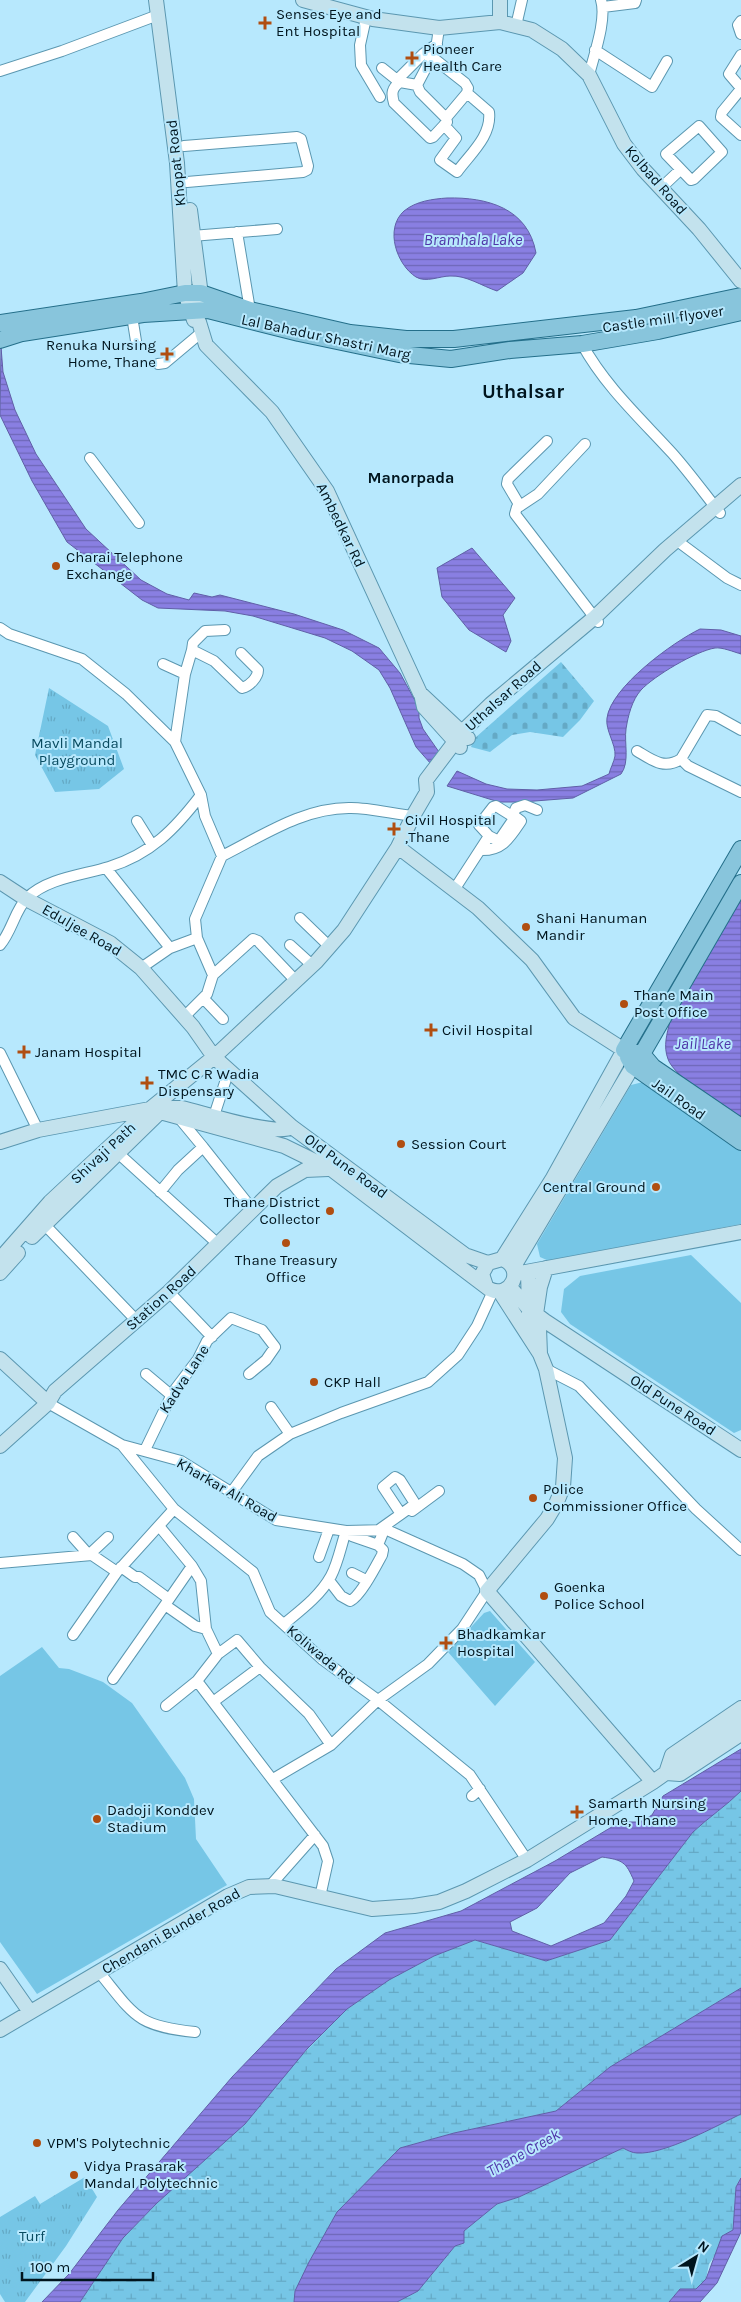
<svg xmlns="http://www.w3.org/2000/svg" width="741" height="2302" font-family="Karla,sans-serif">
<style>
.grass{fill:url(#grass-tufts)}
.wetland{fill:url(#wetland-marsh)}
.cemetery{fill:url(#cemetery-stones)}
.pitch{fill:#76c6e6}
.water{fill:url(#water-rules);stroke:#605fa7;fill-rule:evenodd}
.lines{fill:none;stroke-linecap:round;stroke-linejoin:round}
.street-casing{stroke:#5b97b0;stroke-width:12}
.secondary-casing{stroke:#5b97b0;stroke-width:16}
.primary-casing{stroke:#246f8a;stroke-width:18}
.street{stroke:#fff;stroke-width:10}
.secondary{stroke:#c3e2ed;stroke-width:14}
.primary{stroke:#88c5dc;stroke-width:16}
.poi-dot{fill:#b04e11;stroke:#b7e8fd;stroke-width:2}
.labels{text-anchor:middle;stroke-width:4;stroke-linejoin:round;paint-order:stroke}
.poi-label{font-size:15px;fill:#00151e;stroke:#b7e8fd;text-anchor:start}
.street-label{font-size:15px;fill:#00151e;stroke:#b7e8fd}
.park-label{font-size:15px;fill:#094b60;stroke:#b7e8fd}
.water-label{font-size:16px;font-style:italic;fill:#4e35a8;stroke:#b7e8fd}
.neighbourhood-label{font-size:16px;font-weight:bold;fill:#00151e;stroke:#b7e8fd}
.district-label{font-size:20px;font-weight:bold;fill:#00151e;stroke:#b7e8fd}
</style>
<defs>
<pattern id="grass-tufts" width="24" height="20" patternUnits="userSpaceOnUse" patternTransform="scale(1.25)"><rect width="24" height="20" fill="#76c6e6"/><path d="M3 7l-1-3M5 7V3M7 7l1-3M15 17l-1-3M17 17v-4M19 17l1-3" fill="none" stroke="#64a9c5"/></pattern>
<pattern id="wetland-marsh" width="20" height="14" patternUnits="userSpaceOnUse" patternTransform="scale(1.25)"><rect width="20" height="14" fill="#76c6e6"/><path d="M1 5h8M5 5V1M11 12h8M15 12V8" fill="none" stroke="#64a9c5"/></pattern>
<pattern id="cemetery-stones" width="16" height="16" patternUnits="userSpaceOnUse" patternTransform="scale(1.25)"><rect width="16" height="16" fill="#76c6e6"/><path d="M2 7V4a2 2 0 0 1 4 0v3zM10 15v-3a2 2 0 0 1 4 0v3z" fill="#64a9c5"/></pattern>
<pattern id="water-rules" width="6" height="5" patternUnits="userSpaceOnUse" patternTransform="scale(1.25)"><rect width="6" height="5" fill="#897fe2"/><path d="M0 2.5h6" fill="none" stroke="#6e67b7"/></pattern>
</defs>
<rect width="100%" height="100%" fill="#b7e8fd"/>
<path class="grass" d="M49,688L108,726L124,769L99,789L55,792L35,755Z
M85,2177L97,2197L66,2246L25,2302H5L0,2294V2217L35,2196L40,2204Z"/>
<path class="wetland" d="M741,1791V1988L738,1990L610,2067L556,2111L454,2133L400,2148L295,2291L294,2302H80L123,2238L347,2009L389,1980L434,1956L475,1940L546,1961L610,1940L693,1832C709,1817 726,1806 741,1791Z
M741,2114V2178L736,2187L733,2230L709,2264L706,2279L696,2289H680L669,2302H397L418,2291L455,2246L464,2243V2231L497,2204L519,2197L623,2148C627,2150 632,2153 637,2153C664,2155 716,2126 741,2114Z"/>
<path class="cemetery" d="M561,662L594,701L580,720L563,737L530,732L512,735L490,752L471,747L475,738Z"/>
<path class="pitch" d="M643,1082L741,1150V1224L549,1261L540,1257L537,1244L631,1085Z
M691,1255L741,1303V1430L734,1433L570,1324L561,1312L564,1289L580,1276Z
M490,1611L535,1662L495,1706L448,1652L484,1613Z
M42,1647L59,1668L69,1669L103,1682L132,1703L185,1778L194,1799L196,1839L227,1885L37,1994L0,1942V1676Z"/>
<path class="water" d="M447,198C487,197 528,208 536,253L523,273L497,291C482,286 466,275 450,276C440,276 426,283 416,277C397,265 384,229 404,211C416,201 433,199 447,198Z
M1,347L3,372L15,410L36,454L86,529L141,580L167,594L189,600L194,593L212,597L220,595L294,614L343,630L379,648L400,673L419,708V718L423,729L439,752L431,764L416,747L390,688L379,670L352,651L325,638L253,616L225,611L158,608L142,600L67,542L32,481L0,415Z
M472,548L515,598L503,615L511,641L506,652L469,630L442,597L437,568Z
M700,629L721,630L741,636V654C734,652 722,647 715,648C696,651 654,676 641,690C632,700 628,716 626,729C624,743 630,762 621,774L573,798L522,802H499L447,786L457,771L486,784L507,789L537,790L582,786L609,774C610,769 614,762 615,756C616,744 605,730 607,718C611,687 673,642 700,629Z
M741,894V1121C725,1109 673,1076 668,1059C663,1046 667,1034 670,1021Z
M741,1749V1791C726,1806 709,1817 693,1832L610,1940L546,1961L475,1940L434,1956L389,1980L347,2009L307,2049L245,2124L157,2203L123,2238L80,2302H42L69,2274L118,2210L232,2077L336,1969L385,1933L461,1911L555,1861L620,1822H640L652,1815L663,1796ZM602,1857C623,1860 626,1862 634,1881L626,1896L604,1923L551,1946L512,1931L510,1922L537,1908L570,1873Z
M741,1988V2114C716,2126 664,2155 637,2153C632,2153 627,2150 623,2148L519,2197L497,2204L464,2231V2243L455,2246L418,2291L397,2302H294L295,2291L309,2262L337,2212L400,2148L454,2133L556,2111L610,2067Z
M741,2178V2232L717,2283L700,2302H669L680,2289H696L706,2279L722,2236L733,2230L736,2187Z"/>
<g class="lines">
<g class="street-casing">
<path id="street" d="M603,7L635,3L636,0
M366,18L360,45L361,65L380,97
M741,21L738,25L741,34
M516,26L522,0
M595,50L652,87L667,61
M741,55L729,74L741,88
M432,57L465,83L468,88L467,93L446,118
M382,68L397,80L423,54L437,44
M0,71L62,51L158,15
M589,75C594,55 607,19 601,0
M417,85L400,82C392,88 391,93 394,103L430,138L433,137L447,122L446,118L420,92L417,85L436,49L439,28
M741,89L722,112L721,117L741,135
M444,125L456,138L440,160L457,172C470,154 492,136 489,112L467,93
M699,126L722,152L694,179L691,180L666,154Z
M184,146L297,137L301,139L308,166L307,170L303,172L187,182
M661,188L680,170
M237,232L250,310
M192,236L277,229
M132,316L136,341
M582,344C605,386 640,418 672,453C689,472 704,493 720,513
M158,364L165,363L202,332
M547,441L508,479L507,484L520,506L517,507L515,514L598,622
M90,458L139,523
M520,506L538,494L585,444
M676,540L727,578L741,585
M0,628L9,634L82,659L126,694L175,742L201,795L205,816L222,856
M192,650L214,661L242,688C250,686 258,677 258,670L241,653
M163,664L185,674
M741,730L716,716L707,715L681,759L688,766L741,792
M175,742L185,674L192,650L193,643L205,631L225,630
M637,751C652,760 664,770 681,759
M137,821L152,845
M480,850C502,851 509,839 521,821L513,815L516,808L525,805L537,810
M222,856C262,836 304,807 351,808C371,808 393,814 413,816
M106,868L170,948
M454,890L489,836L479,825L493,807L496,806L512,816L513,820L500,839L497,840L489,836
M300,918L330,947
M0,945C12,931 15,910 27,898C47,878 83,875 109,867C151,854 175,829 201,795
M290,945L312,965
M141,968L170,948L197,938
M213,975L197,938L195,919L222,856
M204,999L223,1019
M184,1017L207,994L213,975L253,939L258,941L296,981
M0,1053L38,1130
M214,1116L229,1070
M179,1118L203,1147
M119,1154L218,1244
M160,1192L178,1170L203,1147L253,1210
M44,1224L136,1320
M169,1292L212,1337
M546,1369L579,1386L696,1509L741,1550
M146,1374L171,1395
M48,1403L122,1445L181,1461L276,1520L346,1531L387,1530L463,1564L479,1575L487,1591L462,1629L428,1664L378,1700L331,1745L273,1779
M271,1407L290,1434
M122,1445L174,1509L253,1572L270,1612L323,1660L378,1700L470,1775L527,1860
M145,1450L173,1392L198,1359L207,1341L231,1318L262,1330L275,1347L266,1360L249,1374
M231,1493L258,1456L290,1434L341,1413L428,1382L458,1355L477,1326L493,1291
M412,1511L439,1491
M159,1526L192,1566L201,1581L206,1629L195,1626L165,1605L192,1566
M380,1529L411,1507L414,1502L400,1480L395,1477L383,1487L401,1514
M352,1536L378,1545
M73,1537L89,1555
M92,1555V1552L108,1537
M319,1557L329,1529
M0,1563L92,1555L117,1572L174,1509
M121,1567L135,1577H139L169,1599
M352,1573L366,1580
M331,1583L341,1596L350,1601C360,1597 376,1566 382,1555L383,1550L378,1545L384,1530
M284,1624C301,1610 320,1596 331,1576C338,1563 341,1546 346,1531
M206,1629L218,1654L197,1681L323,1846L328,1861L320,1897
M73,1635L117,1572
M218,1654L237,1640L260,1667L309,1714L331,1745
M113,1679L165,1605
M213,1702L260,1667
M166,1706L197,1681
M472,1796L480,1789
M269,1887L315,1835
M99,1972C135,2016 136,2026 195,2032"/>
</g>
<g class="secondary-casing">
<path id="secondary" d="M156,0L177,163L185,293L194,320
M303,0L373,19L439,28L500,22L532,30L562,49L589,75L624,144L643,169L699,229L741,281
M500,22V0
M190,210L202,303
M199,322L206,345L272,412L327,491L420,693L468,738
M422,698L424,707L460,747
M398,847L478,908L532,960L574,1018L624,1050L553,1178L502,1259
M0,882L26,899L110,943L141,968L193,1027L214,1057L292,1127L465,1255L488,1263
M162,1111L172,1108H182C204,1113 275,1137 292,1127
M0,1142L38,1130L150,1109
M32,1237L160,1112L284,1146L331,1169L489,1289C511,1300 526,1268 502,1259L488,1263L482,1274L486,1286
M0,1259L50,1202L150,1109L214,1057L316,962L344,930L398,847L413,816L427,792L426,780L463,731L491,704L595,617L665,550L741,485
M513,1268L633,1066
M528,1272L529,1309
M0,1273L18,1253
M515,1274L741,1232
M510,1287L529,1309L545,1321L741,1450
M500,1292L540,1354L546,1369L565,1458L563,1487L556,1504L547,1519L487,1591L653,1782
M529,1313L539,1328L540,1354
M536,1314L540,1287L546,1268
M0,1359L48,1403
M0,1446L48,1403L55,1391L169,1292L277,1186L305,1170L328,1169
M666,1773L672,1755L741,1708
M666,1773L680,1774L741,1734
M0,1969L30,2012
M0,2030L228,1896L249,1887L275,1886L372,1909L414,1906L439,1902L466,1891L527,1860L653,1782L741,1720"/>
</g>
<g class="primary-casing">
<path id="primary" d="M0,323L141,302L185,293H201L250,310L350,333L406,339H454L636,318L741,296
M0,340L22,333L143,314L208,310L299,333L399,354L451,359L510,350L582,344L658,331L741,312
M624,1050L741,849
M632,1052L642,1054L653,1067L741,1127
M628,1057L633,1066L741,1142
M633,1066L642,1054L741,883"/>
</g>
<use href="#street" class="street"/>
<use href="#secondary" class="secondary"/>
<use href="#primary" class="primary"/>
</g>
<g class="poi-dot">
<path d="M262.5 15.5h5v5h5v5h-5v5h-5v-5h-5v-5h5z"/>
<path d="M409.5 50.5h5v5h5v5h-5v5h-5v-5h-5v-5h5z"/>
<path d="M164.5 346.5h5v5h5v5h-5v5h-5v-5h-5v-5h5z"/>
<circle cx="56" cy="566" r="5"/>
<path d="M391.5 821.5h5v5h5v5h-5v5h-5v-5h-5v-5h5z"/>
<circle cx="526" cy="927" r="5"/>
<circle cx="624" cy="1004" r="5"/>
<path d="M428.5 1022.5h5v5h5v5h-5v5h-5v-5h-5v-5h5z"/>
<path d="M21.5 1044.5h5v5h5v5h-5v5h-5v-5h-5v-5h5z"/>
<path d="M144.5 1075.5h5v5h5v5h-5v5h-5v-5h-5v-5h5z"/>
<circle cx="401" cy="1144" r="5"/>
<circle cx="656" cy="1187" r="5"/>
<circle cx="330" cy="1211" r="5"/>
<circle cx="286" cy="1243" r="5"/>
<circle cx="314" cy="1382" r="5"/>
<circle cx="533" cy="1498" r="5"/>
<circle cx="544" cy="1596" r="5"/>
<path d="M443.5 1635.5h5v5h5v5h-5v5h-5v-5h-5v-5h5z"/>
<path d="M574.5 1804.5h5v5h5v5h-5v5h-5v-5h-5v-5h5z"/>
<circle cx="97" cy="1819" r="5"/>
<circle cx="37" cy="2143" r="5"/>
<circle cx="74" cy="2175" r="5"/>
</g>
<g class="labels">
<g class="poi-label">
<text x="276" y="19">Senses Eye and<tspan x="276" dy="17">Ent Hospital</tspan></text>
<text x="423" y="54">Pioneer<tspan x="423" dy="17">Health Care</tspan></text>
<text x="156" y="350" text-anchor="end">Renuka Nursing<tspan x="156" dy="17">Home, Thane</tspan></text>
<text x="66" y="562">Charai Telephone<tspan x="66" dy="17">Exchange</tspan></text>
<text x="405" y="825">Civil Hospital<tspan x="405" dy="17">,Thane</tspan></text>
<text x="536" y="923">Shani Hanuman<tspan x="536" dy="17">Mandir</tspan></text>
<text x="634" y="1000">Thane Main<tspan x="634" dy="17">Post Office</tspan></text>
<text x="442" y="1035">Civil Hospital</text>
<text x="35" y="1057">Janam Hospital</text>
<text x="158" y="1079">TMC C R Wadia<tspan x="158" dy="17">Dispensary</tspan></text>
<text x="411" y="1149">Session Court</text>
<text x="646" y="1192" text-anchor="end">Central Ground</text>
<text x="320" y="1207" text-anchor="end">Thane District<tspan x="320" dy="17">Collector</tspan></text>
<text x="286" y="1265" text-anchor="middle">Thane Treasury<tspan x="286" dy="17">Office</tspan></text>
<text x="324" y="1387">CKP Hall</text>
<text x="543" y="1494">Police<tspan x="543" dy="17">Commissioner Office</tspan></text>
<text x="554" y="1592">Goenka<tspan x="554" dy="17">Police School</tspan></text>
<text x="457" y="1639">Bhadkamkar<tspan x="457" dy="17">Hospital</tspan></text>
<text x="588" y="1808">Samarth Nursing<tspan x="588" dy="17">Home, Thane</tspan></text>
<text x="107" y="1815">Dadoji Konddev<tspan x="107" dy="17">Stadium</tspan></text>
<text x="47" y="2148">VPM'S Polytechnic</text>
<text x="84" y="2171">Vidya Prasarak<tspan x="84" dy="17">Mandal Polytechnic</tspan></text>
</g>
<g class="street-label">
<text transform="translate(176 163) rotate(-96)" y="5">Khopat Road</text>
<text transform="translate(656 180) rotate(49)" y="5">Kolbad Road</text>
<text transform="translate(663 319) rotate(-8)" y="5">Castle mill flyover</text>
<text transform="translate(326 337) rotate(12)" y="5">Lal Bahadur Shastri Marg</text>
<text transform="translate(341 525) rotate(64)" y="5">Ambedkar Rd</text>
<text transform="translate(503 696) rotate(-42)" y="5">Uthalsar Road</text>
<text transform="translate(82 930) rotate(30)" y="5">Eduljee Road</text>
<text transform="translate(679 1099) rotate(35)" y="5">Jail Road</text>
<text transform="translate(103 1153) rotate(-43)" y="5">Shivaji Path</text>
<text transform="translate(346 1166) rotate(36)" y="5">Old Pune Road</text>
<text transform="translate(161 1298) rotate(-42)" y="5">Station Road</text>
<text transform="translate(184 1379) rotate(-57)" y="5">Kadva Lane</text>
<text transform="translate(673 1405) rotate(33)" y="5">Old Pune Road</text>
<text transform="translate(227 1490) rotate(30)" y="5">Kharkar Ali Road</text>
<text transform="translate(321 1655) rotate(40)" y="5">Koliwada Rd</text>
<text transform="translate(171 1931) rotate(-30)" y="5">Chendani Bunder Road</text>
</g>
<g class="park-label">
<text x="77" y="748">Mavli Mandal<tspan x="77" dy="17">Playground</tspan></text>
<text x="32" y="2241">Turf</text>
</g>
<g class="water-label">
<text x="473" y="245">Bramhala Lake</text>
<text x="703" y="1049">Jail Lake</text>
<text transform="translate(523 2152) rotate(-29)" y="6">Thane Creek</text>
</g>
<g class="neighbourhood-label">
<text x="411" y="483">Manorpada</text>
</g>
<g class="district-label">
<text x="523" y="398">Uthalsar</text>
</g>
</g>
<g transform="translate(696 2257) rotate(37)" stroke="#b7e8fd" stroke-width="4" paint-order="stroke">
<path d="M0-4L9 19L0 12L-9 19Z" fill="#00151e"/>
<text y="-8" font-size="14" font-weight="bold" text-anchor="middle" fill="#00151e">N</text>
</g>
<path d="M22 2272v8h131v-8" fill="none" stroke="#00151e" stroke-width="2.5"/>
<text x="30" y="2272" font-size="15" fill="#00151e" stroke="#b7e8fd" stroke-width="4" paint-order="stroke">100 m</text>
</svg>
